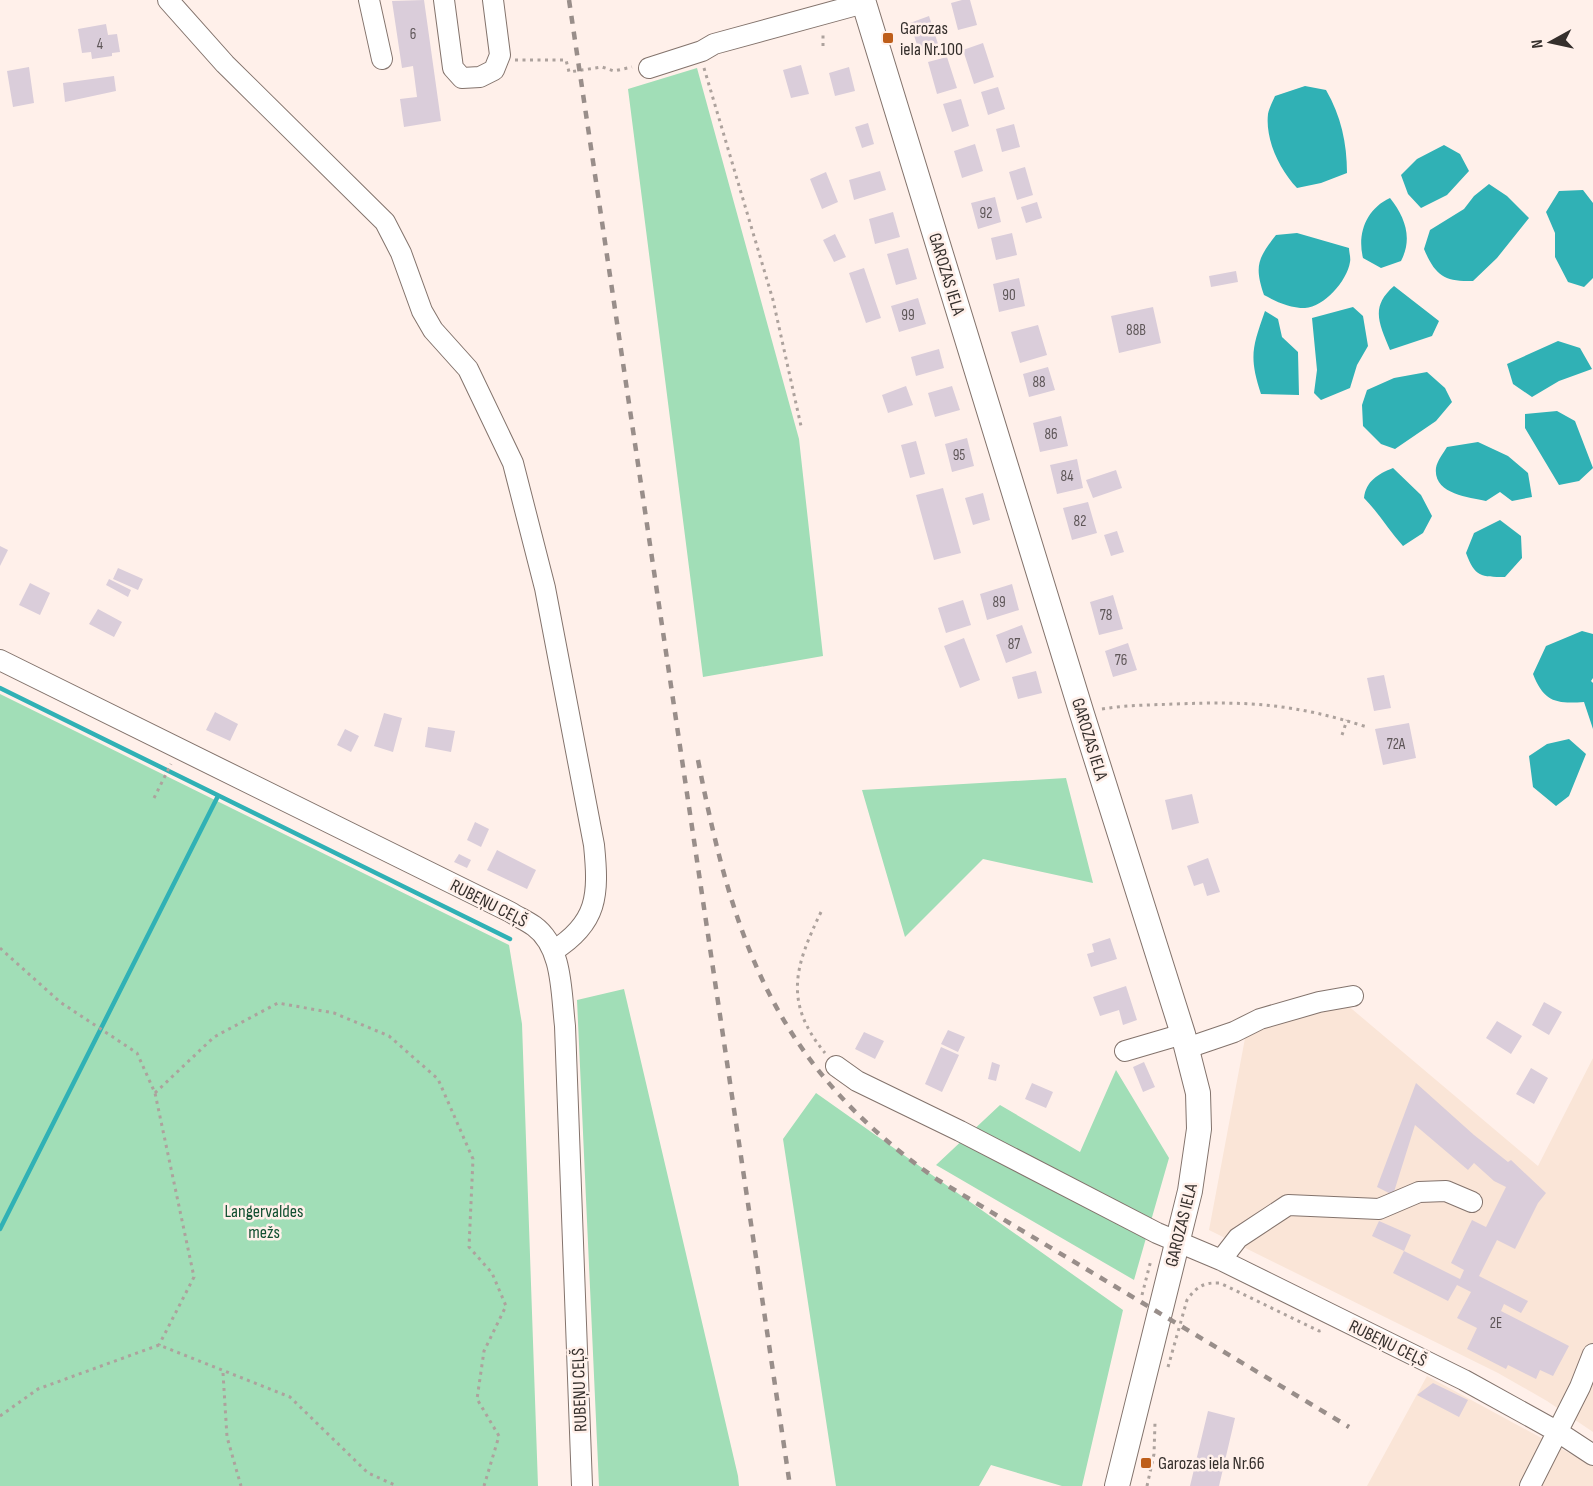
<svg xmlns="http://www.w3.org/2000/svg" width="1593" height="1486" font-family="'Sofia Sans Condensed',sans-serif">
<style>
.industrial{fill:#fae5d7}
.green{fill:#a1deb7}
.water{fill:#30b1b5}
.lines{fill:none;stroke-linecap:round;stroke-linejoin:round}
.stream{stroke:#30b1b5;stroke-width:4.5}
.building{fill:#dacdda}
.minor-casing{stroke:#83736c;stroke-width:22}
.major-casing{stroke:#83736c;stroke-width:26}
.path{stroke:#ada29d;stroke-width:3;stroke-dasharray:3 4.5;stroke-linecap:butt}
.minor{stroke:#fff;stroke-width:20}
.major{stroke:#fff;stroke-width:24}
.rail{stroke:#998e8a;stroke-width:4.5;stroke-dasharray:8 8;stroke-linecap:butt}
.poi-dot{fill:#be5e1a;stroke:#fff0ea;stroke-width:2}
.labels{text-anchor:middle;stroke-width:5;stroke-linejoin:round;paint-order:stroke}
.number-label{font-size:15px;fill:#5e5658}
.poi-label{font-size:18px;fill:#352f2c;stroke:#fff0ea;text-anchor:start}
.street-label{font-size:18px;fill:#352f2c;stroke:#fff0ea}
.park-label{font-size:18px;fill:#125031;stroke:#fff0ea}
</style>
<rect width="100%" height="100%" fill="#fff0ea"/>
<path class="industrial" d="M1346,1004L1538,1166L1593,1058V1432L1547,1401L1498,1373L1209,1230L1246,1033Z
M1427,1376L1593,1466V1486H1367Z"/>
<path class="green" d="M697,68L799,439L823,656L703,677L628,89Z
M0,694L509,945L522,1024L538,1486H0Z
M1066,778L1093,883L983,859L905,937L862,790Z
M624,989L738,1476L739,1486H599L577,1000Z
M1116,1070L1169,1158L1134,1280L936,1165L1000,1105L1080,1152Z
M816,1093L1123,1310L1082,1486H1062L991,1465L979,1486H836L783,1139Z"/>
<path class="water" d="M1305,86L1326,90C1341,116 1347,143 1347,173L1321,183L1297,188C1280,170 1265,140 1268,114C1269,108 1273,101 1275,96Z
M1444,145L1460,154L1469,171L1447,195L1421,208L1408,194L1401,175L1417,159Z
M1489,184L1507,196L1529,218L1497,258L1473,281C1444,282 1435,275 1424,249L1430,230L1464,209L1474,196Z
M1583,190L1593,203V278L1584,287L1568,282L1555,257V233L1546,212L1559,191Z
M1390,198C1405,217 1413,238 1401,261L1381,268L1363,258C1357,234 1366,209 1390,198Z
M1297,233L1349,248C1349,252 1351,258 1350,262C1347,281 1324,307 1305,308C1290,308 1277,302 1264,295C1254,266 1258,258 1276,235Z
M1394,286L1439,321L1432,336L1390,350C1379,323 1370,307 1394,286Z
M1353,307L1363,316L1368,346L1357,365L1350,388L1321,400L1314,393L1317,370L1312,318Z
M1265,311L1278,319L1282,337L1298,352L1299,395L1261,394C1249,357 1252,348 1265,311Z
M1558,341L1580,348L1592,369L1559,381L1532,397L1513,384L1507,364Z
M1427,372L1445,388L1452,402L1436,421L1395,449L1381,444L1363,426L1362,405L1367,390L1394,378Z
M1557,411L1575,421L1593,468L1579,481L1559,485L1525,428V414Z
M1478,442L1508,456L1528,473L1532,497L1512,501L1500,492L1486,501C1468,497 1433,494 1436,468C1437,461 1444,452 1447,447Z
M1393,468L1421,495L1432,516L1423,533L1403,546C1389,531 1379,513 1364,498C1366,481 1378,474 1393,468Z
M1500,520L1521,536L1522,558L1505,577C1481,577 1475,577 1466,553L1474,533Z
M1582,631L1593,634V678L1591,681L1593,683V729L1584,702C1556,704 1544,702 1533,674L1546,646Z
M1569,739L1586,754L1569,796L1556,806L1533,787L1529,756L1547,744Z"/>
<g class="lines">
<path class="stream" d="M0,688L510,939
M0,1229L218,796"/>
</g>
<path class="building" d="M424,0L441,121L404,127L400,99L417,97L413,66L402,68L392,1Z
M962,0H970L977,25L958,30L951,3Z
M929,16L939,47L920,54L910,23Z
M106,24L108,35L117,34L120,52L112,53V56L92,59L91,52L82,53L78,29Z
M983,43L994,77L974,84L963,50Z
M947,57L957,88L937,94L928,62Z
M801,65L809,94L791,98L783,70Z
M29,67L34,103L13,107L7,71Z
M849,67L855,91L835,96L829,73Z
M114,76L116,91L65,102L63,83Z
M998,87L1005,109L988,115L981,92Z
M961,99L969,126L952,132L943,104Z
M868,123L874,144L862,148L855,127Z
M1014,124L1020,147L1002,152L996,129Z
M975,144L983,171L962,178L954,151Z
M1025,167L1033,195L1017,200L1009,172Z
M880,171L886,190L854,200L849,180Z
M826,172L838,202L822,209L810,179Z
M995,197L1001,222L978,229L971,203Z
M1037,202L1042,218L1026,223L1021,207Z
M893,212L900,237L875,244L869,219Z
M1012,233L1017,255L996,260L991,238Z
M835,234L846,257L834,262L823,240Z
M908,248L917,279L896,285L887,254Z
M864,268L881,318L866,323L849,273Z
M1236,271L1238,282L1211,287L1209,276Z
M1019,278L1025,306L999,312L993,284Z
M918,298L926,324L899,332L891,306Z
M1153,307L1161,343L1119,353L1111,316Z
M1038,325L1047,355L1020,363L1011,332Z
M939,349L944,368L916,376L911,357Z
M1048,367L1055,390L1029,397L1023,374Z
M906,386L913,405L888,413L882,395Z
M952,386L960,410L935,417L928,393Z
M1061,416L1068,446L1040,452L1033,423Z
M967,438L974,466L952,472L945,444Z
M916,441L925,474L910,478L901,445Z
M1077,459L1083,488L1057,494L1050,465Z
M1116,470L1122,488L1093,498L1086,480Z
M943,488L961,553L934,560L916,495Z
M983,493L990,520L973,525L965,498Z
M1088,502L1097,533L1072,540L1063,508Z
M1117,531L1124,552L1111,556L1104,535Z
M0,546L8,550L0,566Z
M118,568L143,579L138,590L113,579Z
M109,579L131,590L128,597L106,585Z
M30,583L50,593L40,615L19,605Z
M1012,584L1019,610L987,620L980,594Z
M1113,595L1123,629L1099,635L1090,602Z
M963,600L971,625L946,633L938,608Z
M98,609L122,622L114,637L89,624Z
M1022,625L1032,653L1006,663L996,635Z
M964,638L980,680L960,688L944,646Z
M1128,643L1137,670L1113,677L1105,651Z
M1036,671L1042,693L1018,699L1012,677Z
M1384,675L1391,708L1374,711L1367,678Z
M215,712L238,724L230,741L206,730Z
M384,713L402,718L393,752L374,746Z
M1409,723L1416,758L1383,765L1375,729Z
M428,727L455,731L451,752L425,747Z
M345,729L359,736L351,752L337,745Z
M1192,794L1199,823L1172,830L1165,800Z
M475,822L489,829L481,847L467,840Z
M497,850L536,870L527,889L487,870Z
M459,854L471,860L467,868L454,862Z
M1208,858L1220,892L1207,896L1203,883L1194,886L1187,866Z
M1110,938L1117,959L1091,967L1087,954L1094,952L1092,944Z
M1126,986L1137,1020L1123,1025L1119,1010L1100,1016L1093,997Z
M1544,1002L1562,1012L1549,1035L1532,1025Z
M1497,1021L1522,1036L1511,1054L1486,1038Z
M948,1030L965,1037L958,1052L941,1044Z
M864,1032L884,1041L875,1059L855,1049Z
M941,1047L959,1055L942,1092L925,1084Z
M992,1062L1000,1065L996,1081L988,1079Z
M1144,1062L1155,1087L1143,1092L1133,1067Z
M1531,1068L1548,1078L1534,1104L1516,1094Z
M1032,1083L1053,1092L1046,1108L1025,1099Z
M1416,1083L1474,1135L1508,1162L1511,1160L1546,1193L1538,1203L1515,1249L1497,1240L1479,1276L1528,1301L1521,1313L1504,1304L1501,1311L1569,1346L1553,1376L1540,1370L1536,1379L1508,1365L1506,1369L1467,1349L1477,1328L1457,1318L1471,1292L1457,1285L1448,1301L1393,1273L1404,1251L1460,1279L1464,1270L1451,1263L1472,1220L1486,1227L1506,1187L1494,1181L1474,1163L1468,1170L1415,1125L1393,1195L1377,1187Z
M1379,1221L1411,1235L1404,1251L1372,1236Z
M1433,1383L1468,1400L1459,1417L1417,1395Z
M1208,1411L1235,1418L1219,1486H1190Z"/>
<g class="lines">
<g class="minor-casing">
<path id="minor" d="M168,0L225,64L385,222L401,253L422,311L433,330L468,369L513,463L545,588L594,845C599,895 598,923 553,951
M369,0L382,59
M444,0L453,68L462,78L480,77L494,70L500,55L493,0
M649,68L702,51L714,44L864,3
M0,660L510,912C518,917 527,921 534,926C563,947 561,993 565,1026L582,1486
M1187,1048L1234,1032L1260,1019L1319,1002L1353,996
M1125,1051L1183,1034
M836,1066L857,1081L960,1131L1157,1233L1221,1260L1464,1380L1558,1432L1593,1455
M1221,1260L1238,1238L1288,1205L1379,1209L1419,1192L1446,1191L1472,1202
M1530,1486L1580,1387L1593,1354"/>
</g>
<g class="major-casing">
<path id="major" d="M863,0L1082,714L1183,1034L1198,1093L1199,1129L1190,1191L1117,1486"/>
</g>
<path class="path" d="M823,46V33
M515,60H566L569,72L602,67L614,71L632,67
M704,68L773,300L801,426
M1102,709C1126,705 1151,705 1175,704C1250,701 1295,704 1367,727
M1342,735L1347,720
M154,798L171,764
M821,912C795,966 783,1002 825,1053
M0,948L60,1002L137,1053L155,1093L194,1277L159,1345
M155,1093L214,1037L278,1003L334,1013L389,1036L438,1079L473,1159L469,1247L492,1273L506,1306L484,1351L477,1399L499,1436L484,1486
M1142,1295L1151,1260
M1168,1367L1187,1300C1196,1287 1204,1282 1220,1283L1319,1331L1323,1330
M223,1373L227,1437L241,1486
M0,1416L38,1389L159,1345L290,1397L368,1473L397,1486
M1147,1486L1154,1454L1155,1423"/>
<use href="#minor" class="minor"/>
<use href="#major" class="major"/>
<path class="rail" d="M569,0L790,1486
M698,760C734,945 777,1068 938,1180L1349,1427"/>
</g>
<g class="poi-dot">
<rect x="882" y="32" width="12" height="12" rx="3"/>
<rect x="1140" y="1457" width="12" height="12" rx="3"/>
</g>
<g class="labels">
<g class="number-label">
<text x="413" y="39">6</text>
<text x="100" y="49">4</text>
<text x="986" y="218">92</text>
<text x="1009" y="300">90</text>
<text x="908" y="320">99</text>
<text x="1136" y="335">88B</text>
<text x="1039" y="387">88</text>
<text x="1051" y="439">86</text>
<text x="959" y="460">95</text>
<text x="1067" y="481">84</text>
<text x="1080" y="526">82</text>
<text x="999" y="607">89</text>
<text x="1106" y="620">78</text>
<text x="1014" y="649">87</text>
<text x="1121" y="665">76</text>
<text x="1396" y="749">72A</text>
<text x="1496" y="1328">2E</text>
</g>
<g class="poi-label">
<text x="900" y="34">Garozas<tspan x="900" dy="21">iela Nr.100</tspan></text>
<text x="1158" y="1469">Garozas iela Nr.66</text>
</g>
<g class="street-label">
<text transform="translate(947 274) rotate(73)" y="6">GAROZAS IELA</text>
<text transform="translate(1090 739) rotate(73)" y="6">GAROZAS IELA</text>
<text transform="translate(489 903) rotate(27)" y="6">RUBEŅU CEĻŠ</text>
<text transform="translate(1181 1225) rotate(-76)" y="6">GAROZAS IELA</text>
<text transform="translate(1388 1343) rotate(26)" y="6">RUBEŅU CEĻŠ</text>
<text transform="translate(579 1390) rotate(-92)" y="6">RUBEŅU CEĻŠ</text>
</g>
<g class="park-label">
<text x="264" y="1217">Langervaldes<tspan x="264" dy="21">mežs</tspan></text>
</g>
</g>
<g transform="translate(1551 42) rotate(262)" stroke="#fff0ea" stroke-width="4.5" paint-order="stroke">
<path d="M0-4.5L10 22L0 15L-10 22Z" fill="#352f2c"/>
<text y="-9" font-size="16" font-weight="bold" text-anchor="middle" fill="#352f2c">N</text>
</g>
</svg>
